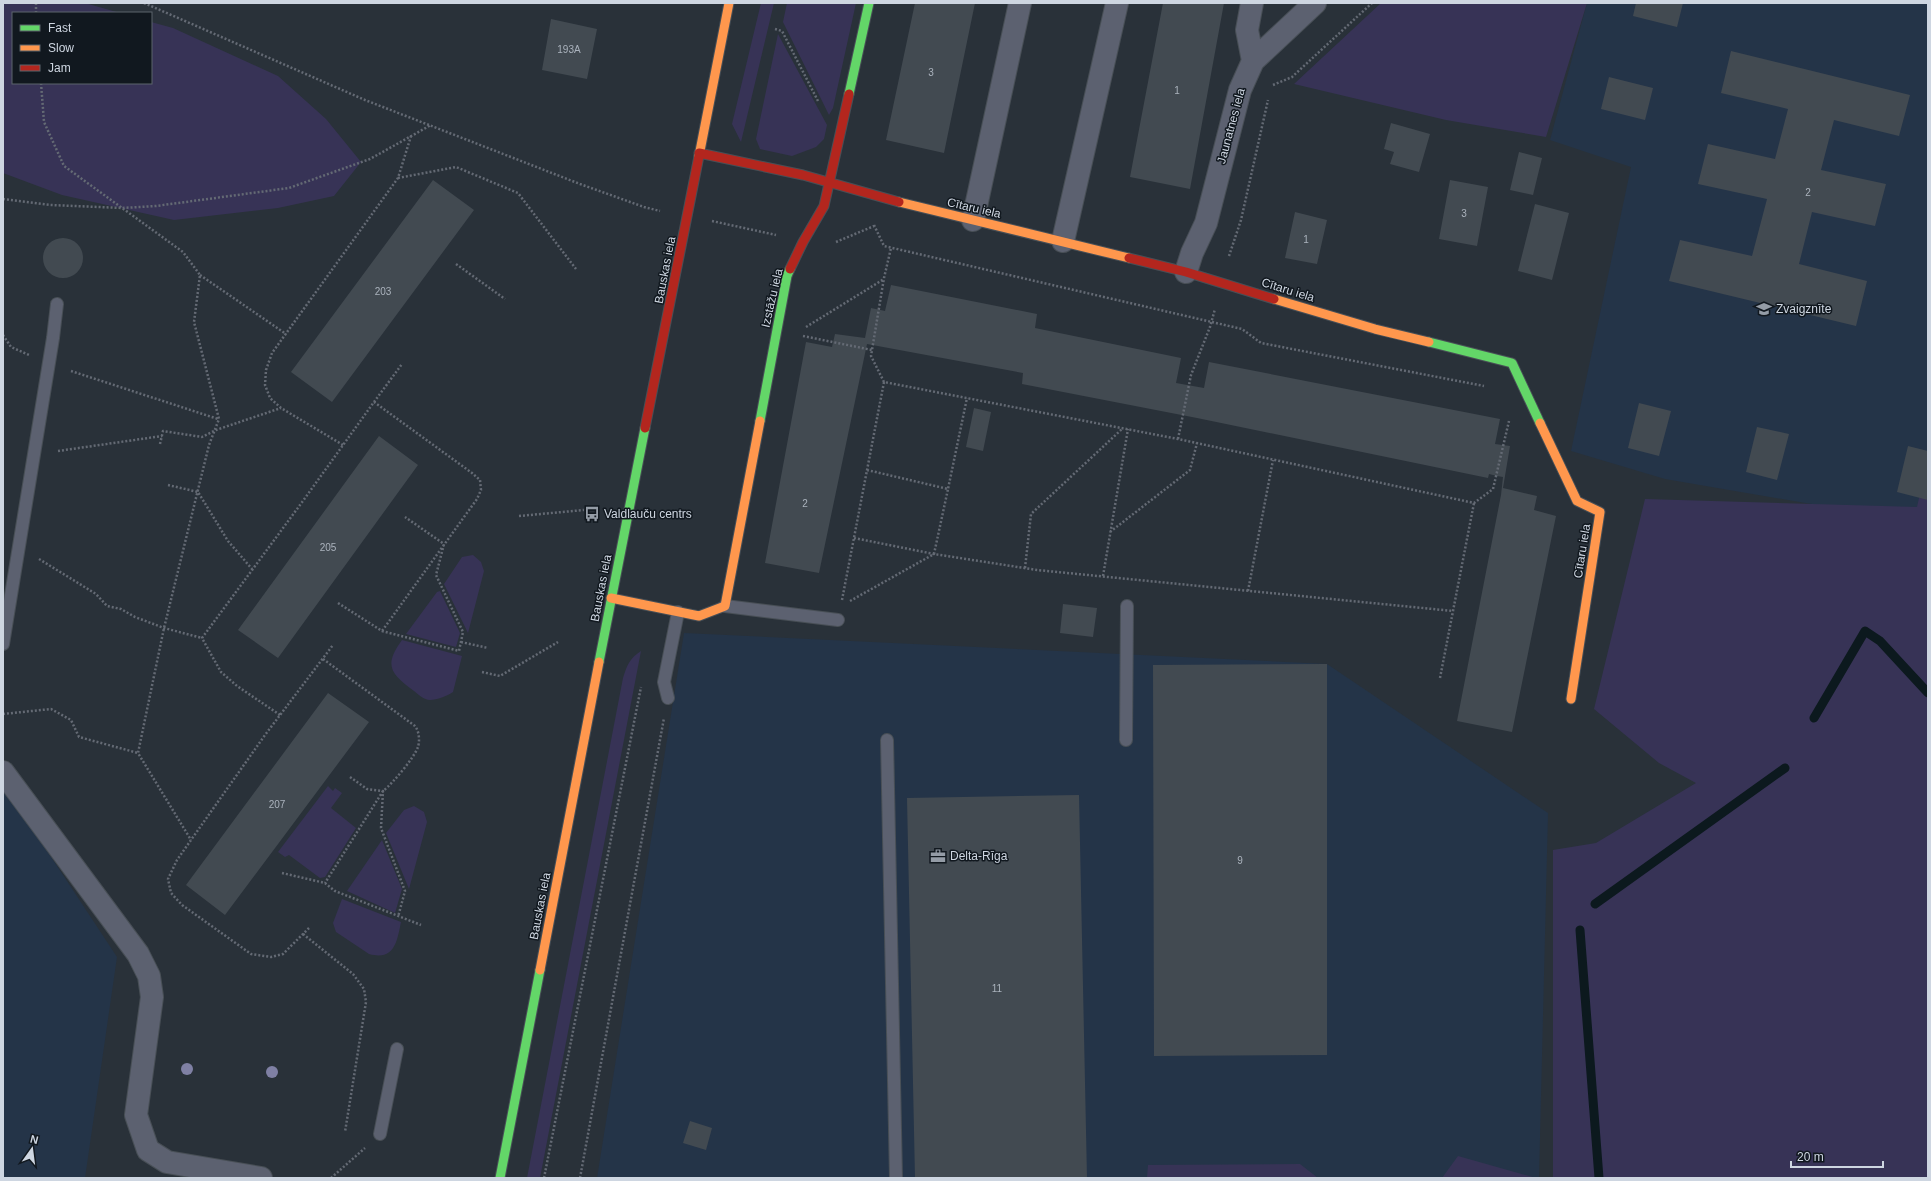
<svg xmlns="http://www.w3.org/2000/svg" width="1931" height="1181" font-family="Arial,sans-serif">
<style>
.built{fill:#243448}
.green{fill:#373356}
.lines{fill:none;stroke-linecap:round;stroke-linejoin:round}
.stream{stroke:#0c191e;stroke-width:9}
.building{fill:#424a51}
.lane-casing{stroke:#484f56;stroke-width:14}
.street-casing{stroke:#484f56;stroke-width:24}
.fast-casing{stroke:#484f56;stroke-width:11}
.slow-casing{stroke:#484f56;stroke-width:11}
.jam-casing{stroke:#484f56;stroke-width:11}
.path{stroke:#646a74;stroke-width:2.5;stroke-dasharray:2 2;stroke-linecap:butt}
.lane{stroke:#5c6170;stroke-width:12}
.street{stroke:#5c6170;stroke-width:22}
.fast{stroke:#63d668;stroke-width:9}
.slow{stroke:#ff974d;stroke-width:9}
.jam{stroke:#b3261e;stroke-width:9}
.tree{fill:#7f80a4}
.labels{text-anchor:middle;stroke-width:3;stroke-linejoin:round;paint-order:stroke}
.number-label{font-size:10px;fill:#abb3bd}
.street-label{font-size:12px;fill:#ced6e1;stroke:#11181f}
.poi-label{font-size:12px;fill:#ced6e1;stroke:#11181f;text-anchor:start}
</style>
<rect width="100%" height="100%" fill="#293139"/>
<path class="built" d="M1587,3H1928V524L1665,479L1571,451L1631,167L1550,140Z
M684,633L1327,664L1548,813L1539,1178H597Z
M3,784L117,957L85,1178H3Z"/>
<path class="green" d="M3,3H85L120,13H13V83H151V22L173,28L278,76L326,119L361,162L334,196L278,208L174,220L62,195L3,173Z
M761,3H774L741,142L732,124Z
M787,3H856L833,108L829,115L783,22Z
M1381,3H1587L1546,137L1446,120L1294,84Z
M778,34L827,125L824,139L816,147L792,156L760,149L756,139Z
M1928,458V1178H1553V850L1596,843L1696,783L1659,763L1594,709L1645,499L1917,507Z
M473,555L481,562L484,571L468,633L444,584L462,557Z
M440,591L460,633L456,647L406,634L437,592Z
M402,640L462,656L453,692C447,696 437,700 430,700C424,700 418,694 414,691C391,674 383,666 402,640Z
M641,651L540,1178H527L623,678C627,665 630,658 641,651Z
M328,786L333,791L335,788L342,793L331,808L356,828L325,877L320,878L289,855L285,857L278,852Z
M414,806L424,812L427,822L409,889L386,833L404,810Z
M382,840L402,889L395,913L347,891Z
M342,899L401,922C397,941 395,961 369,954L336,932L333,923Z
M1458,1156L1536,1178H1442Z
M1300,1164L1318,1178H1147L1148,1165Z"/>
<g class="lines">
<path class="stream" d="M1814,718L1865,631L1880,641L1928,693
M1595,904L1785,768
M1580,930L1599,1178"/>
</g>
<path class="building" d="M915,3H975L944,153L886,140Z
M1163,3H1224L1190,189L1130,177Z
M1636,3H1683L1677,27L1633,16Z
M551,19L597,29L587,79L542,70Z
M1731,51L1910,95L1899,136L1834,120L1821,170L1886,184L1875,226L1812,212L1799,264L1867,281L1856,326L1669,281L1680,240L1752,256L1767,199L1698,184L1708,144L1775,159L1788,109L1721,93Z
M1609,77L1653,88L1645,120L1601,109Z
M1391,123L1430,134L1419,172L1390,164L1394,152L1384,149Z
M1519,152L1542,158L1533,195L1510,190Z
M433,180L474,210L332,402L291,372Z
M1450,180L1488,187L1477,246L1439,239Z
M1535,204L1569,213L1552,280L1518,271Z
M1295,212L1327,220L1317,264L1285,258Z
M43 258a20 20 0 1 1 40 0a20 20 0 1 1-40 0Z
M891,285L1037,314L1035,328L1181,358L1176,383L1204,388L1209,362L1500,419L1495,444L1510,446L1503,488L1537,496L1534,510L1556,516L1512,732L1457,721L1501,495L1503,477L1497,476L1489,474L1488,478L1197,418L1022,384L1023,373L867,344L819,573L765,563L806,342L832,347L835,334L865,338L871,308L885,311Z
M1639,403L1671,411L1659,456L1628,448Z
M974,408L991,412L983,451L966,447Z
M1757,427L1789,434L1777,480L1746,472Z
M379,436L418,465L278,658L238,630Z
M1908,446L1928,451V500L1897,492Z
M1063,604L1097,608L1093,637L1060,633Z
M1327,664V1055L1154,1056L1153,665Z
M328,693L369,722L225,915L186,885Z
M1079,795L1087,1178H915L907,798Z
M690,1121L712,1128L706,1150L683,1143Z"/>
<g class="lines">
<g class="lane-casing">
<path id="lane" d="M725,606L838,620
M3,644L53,338L57,304
M668,698L664,682L678,612
M887,740L896,1178
M1126,740L1127,606
M380,1134L397,1049"/>
</g>
<g class="street-casing">
<path id="street" d="M1252,3L1247,30L1253,61
M973,220L1020,3
M1063,241L1117,3
M1186,272L1192,253L1206,223L1240,90L1253,61L1315,3
M3,772L138,954L149,976L152,997L136,1115L148,1150L167,1162L261,1178"/>
</g>
<g class="fast-casing">
<path id="fast" d="M849,94L869,3
M1429,342L1512,363L1540,423
M760,421L787,276L790,269
M599,662L645,428
M500,1178L540,970"/>
</g>
<g class="slow-casing">
<path id="slow" d="M699,156L729,3
M899,202L1129,258
M1274,299L1375,329L1429,342
M1540,423L1577,501L1600,512L1571,699
M611,598L699,616L725,606L760,421
M540,970L599,662"/>
</g>
<g class="jam-casing">
<path id="jam" d="M699,153L803,175L899,202
M1129,258L1186,272L1274,299
M790,269L803,242L824,206L849,94
M645,428L699,156"/>
</g>
<path class="path" d="M144,3L365,100L580,184L644,207L660,211
M36,13V3
M775,29L782,31L818,101
M41,83L44,122L64,166L183,252L200,275L194,322L219,419L209,445L164,628L138,753L191,840
M1273,85L1292,77L1372,3
M398,178L456,167L518,193L576,269
M3,199L50,205L122,208L156,206L289,188L370,159L431,125
M712,221L776,235
M874,225L884,246L1242,329L1261,343L1484,386
M836,242L874,226
M1229,256L1241,220L1268,100
M456,264L505,299
M200,275L286,334
M806,327L884,279
M3,335L11,347L29,355
M803,336L872,350
M71,371L218,419
M884,382L871,356L884,278L891,248
M374,402L402,364
M1178,439L1191,375L1210,327L1215,309
M160,444L163,431L202,437L216,430L281,408
M343,445L281,408L270,398L265,385L266,370L272,353L398,178L411,136
M58,451L162,436
M867,470L948,489L967,398
M168,485L198,492L228,541L252,569
M519,516L584,510
M1110,532L1190,470L1197,443
M854,538L934,554L1037,570L1453,611
M39,559L96,594L107,606L121,609L135,617L164,628L202,638
M1025,568L1031,514L1122,429
M1103,576L1128,429
M1248,591L1273,460
M842,600L884,382L1178,439L1474,503L1493,489L1509,421
M850,601L934,554L948,489
M338,603L382,631L459,651L463,632L436,575L444,544L405,517
M461,642L488,648
M323,659L415,726C419,731 420,740 418,747C414,758 393,783 383,791L325,883
M482,672L500,676L558,642
M1440,678L1474,503
M3,714L51,709L71,720L79,737L138,753
M280,715L237,686L221,672L202,638L300,505L374,402L472,473L480,480L481,490L477,499L382,631
M350,777L367,789L383,791L381,828L405,891L398,917
M282,873L325,883L335,891L421,925
M309,928L283,954L271,957L251,954L182,905L171,893L168,879L177,860L191,840L265,735L333,645
M303,934L353,974L364,989L366,1002L345,1132
M331,1178L365,1148
M544,1178L641,687
M580,1178L664,718"/>
<use href="#lane" class="lane"/>
<use href="#street" class="street"/>
<use href="#fast" class="fast"/>
<use href="#slow" class="slow"/>
<use href="#jam" class="jam"/>
</g>
<g class="tree">
<circle cx="187" cy="1069" r="6"/>
<circle cx="272" cy="1072" r="6"/>
</g>
<defs>
<g id="school-bare" transform="scale(1.2)"><path d="M0-5L7-2L0 1L-7-2ZM-4 1L0 2.5L4 1V4Q0 6-4 4Z" fill="#949ca6" stroke="#11181f" stroke-width="2.5" paint-order="stroke"/></g>
<g id="bus-bare" transform="scale(1.2)"><path d="M-5-6H5V4H4V6H2V4H-2V6H-4V4H-5ZM-3.5-4V0h7V-4ZM-3.5 1.2v1.5H-2V1.2ZM2 1.2v1.5H3.5V1.2Z" fill="#949ca6" stroke="#11181f" stroke-width="2.5" paint-order="stroke"/></g>
<g id="office-bare" transform="scale(1.2)"><path d="M-6-3h4V-5.5h4V-3h4V5H-6ZM-1-4.5V-3h2v-1.5ZM-6 0V1H6V0Z" fill="#949ca6" stroke="#11181f" stroke-width="2.5" paint-order="stroke"/></g>
</defs>
<g fill-rule="evenodd">
<use href="#school-bare" x="1764" y="309"/>
<use href="#bus-bare" x="592" y="514"/>
<use href="#office-bare" x="938" y="856"/>
</g>
<g class="labels">
<g class="number-label">
<text x="569" y="53">193A</text>
<text x="931" y="76">3</text>
<text x="1177" y="94">1</text>
<text x="1808" y="196">2</text>
<text x="1464" y="217">3</text>
<text x="1306" y="243">1</text>
<text x="383" y="295">203</text>
<text x="805" y="507">2</text>
<text x="328" y="551">205</text>
<text x="277" y="808">207</text>
<text x="1240" y="864">9</text>
<text x="997" y="992">11</text>
</g>
<g class="street-label">
<text transform="translate(1231 126) rotate(-75)" y="4">Jaunatnes iela</text>
<text transform="translate(974 208) rotate(13)" y="4">Cītaru iela</text>
<text transform="translate(665 270) rotate(-79)" y="4">Bauskas iela</text>
<text transform="translate(1288 290) rotate(17)" y="4">Cītaru iela</text>
<text transform="translate(772 298) rotate(-77)" y="4">Izstāžu iela</text>
<text transform="translate(1582 551) rotate(-81)" y="4">Cītaru iela</text>
<text transform="translate(601 588) rotate(-79)" y="4">Bauskas iela</text>
<text transform="translate(540 906) rotate(-79)" y="4">Bauskas iela</text>
</g>
<g class="poi-label">
<text x="1776" y="313">Zvaigznīte</text>
<text x="604" y="518">Valdlauču centrs</text>
<text x="950" y="860">Delta-Rīga</text>
</g>
</g>
<rect width="1931" height="1181" fill="none" stroke="#ced6e1" stroke-width="8"/>
<rect x="12" y="12" width="140" height="72" fill="#11181f" stroke="#5d646d"/>
<rect x="20" y="25" width="20" height="6" fill="#63d668" stroke="#5d646d"/>
<text x="48" y="32" font-size="12" fill="#ced6e1">Fast</text>
<rect x="20" y="45" width="20" height="6" fill="#ff974d" stroke="#5d646d"/>
<text x="48" y="52" font-size="12" fill="#ced6e1">Slow</text>
<rect x="20" y="65" width="20" height="6" fill="#b3261e" stroke="#5d646d"/>
<text x="48" y="72" font-size="12" fill="#ced6e1">Jam</text>
<g transform="translate(32 1149) rotate(14)" stroke="#11181f" stroke-width="3" paint-order="stroke">
<path d="M0-3L7 15L0 10L-7 15Z" fill="#ced6e1"/>
<text y="-6" font-size="11" font-weight="bold" text-anchor="middle" fill="#ced6e1">N</text>
</g>
<path d="M1791 1161v6h92v-6" fill="none" stroke="#ced6e1" stroke-width="2"/>
<text x="1797" y="1161" font-size="12" fill="#ced6e1" stroke="#11181f" stroke-width="3" paint-order="stroke">20 m</text>
</svg>
